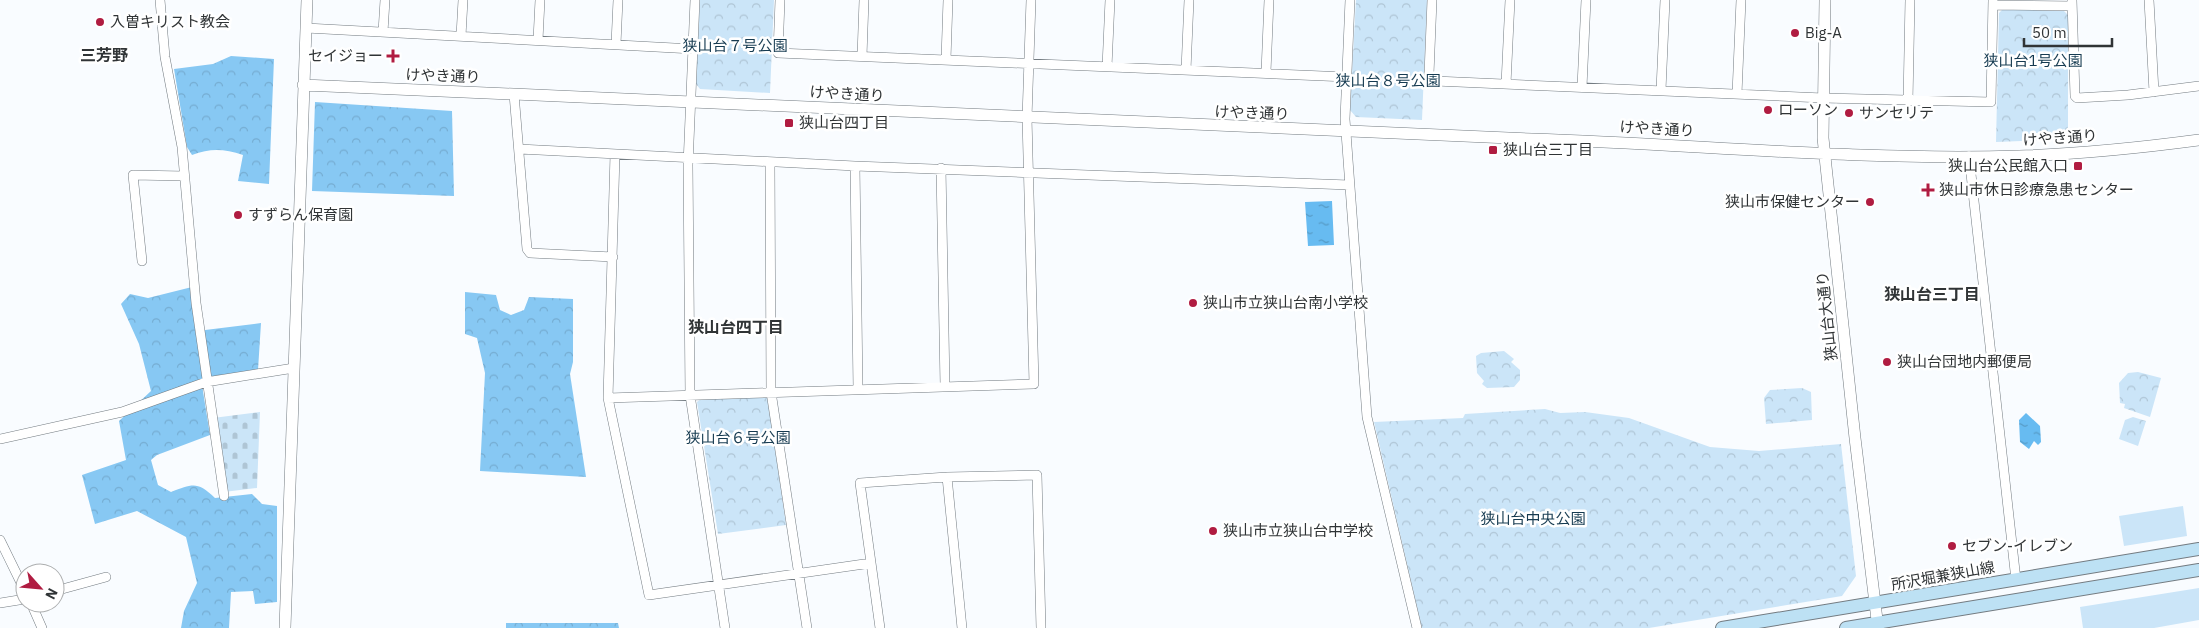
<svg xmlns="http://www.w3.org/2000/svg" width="2199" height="628" font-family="'IBM Plex Sans','Noto Sans JP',sans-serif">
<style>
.grass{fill:#cbe5f8}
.forest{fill:url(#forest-crowns)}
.cemetery{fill:url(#cemetery-stones)}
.park{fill:url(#park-crowns)}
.water{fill:url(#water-ripples)}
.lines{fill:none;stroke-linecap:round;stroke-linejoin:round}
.minor-casing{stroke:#737b81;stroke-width:10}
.tertiary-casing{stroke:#737b81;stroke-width:12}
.secondary-casing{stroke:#737b81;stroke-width:14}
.minor{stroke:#fff;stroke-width:9}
.tertiary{stroke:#fff;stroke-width:11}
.secondary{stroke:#bde1f4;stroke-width:12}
.poi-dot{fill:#b01c41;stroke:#fff;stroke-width:2}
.labels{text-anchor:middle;stroke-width:5;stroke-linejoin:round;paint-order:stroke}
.poi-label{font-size:15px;fill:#303436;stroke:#fff;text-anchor:start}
.park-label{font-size:15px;fill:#163b51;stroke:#fff}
.street-label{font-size:15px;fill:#303436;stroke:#fff}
.neighbourhood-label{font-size:16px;font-weight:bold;fill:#303436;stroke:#fff}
</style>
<defs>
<pattern id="forest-crowns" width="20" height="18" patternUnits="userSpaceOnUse" patternTransform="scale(1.25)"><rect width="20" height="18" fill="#87c8f3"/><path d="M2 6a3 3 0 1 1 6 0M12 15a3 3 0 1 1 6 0" fill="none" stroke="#75acd1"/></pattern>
<pattern id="cemetery-stones" width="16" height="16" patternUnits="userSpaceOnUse" patternTransform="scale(1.25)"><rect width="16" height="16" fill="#cbe5f8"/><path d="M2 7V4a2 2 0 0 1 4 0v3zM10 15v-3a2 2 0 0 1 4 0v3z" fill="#afc5d5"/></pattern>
<pattern id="park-crowns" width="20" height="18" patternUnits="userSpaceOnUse" patternTransform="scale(1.25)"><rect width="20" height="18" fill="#cbe5f8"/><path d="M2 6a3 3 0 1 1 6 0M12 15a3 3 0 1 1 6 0" fill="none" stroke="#afc5d5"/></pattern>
<pattern id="water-ripples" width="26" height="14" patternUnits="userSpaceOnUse" patternTransform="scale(1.25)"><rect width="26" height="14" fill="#67bbf1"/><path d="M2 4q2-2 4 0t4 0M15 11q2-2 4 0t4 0" fill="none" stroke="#5599c4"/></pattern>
</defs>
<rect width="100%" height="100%" fill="#f9fcff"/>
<path class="grass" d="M2183,506L2187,536L2124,546L2119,516Z
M2199,588V620L2154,628H2083L2080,607Z"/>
<path class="forest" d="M231,56L274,59L269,184L238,181L243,155C224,149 211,148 192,155L187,147L174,69L213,64Z
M315,102L452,111L454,196L312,191Z
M192,287L197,331L261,323L258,370L201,379L210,435L157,455L151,460L158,485L171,492C193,484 197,481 215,498L252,494L262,504L277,506V602L255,604L253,591L231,592L229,628H181L184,611L197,583L186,537L137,511L95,524L82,475L126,460L119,421L151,391L139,344L121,304L130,294L148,298Z
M465,292L496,295L500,310L511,315L524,310L529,297L573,299V362L570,374L586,477L480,471L485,373L477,338L465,334Z
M506,623H618L619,628H506Z"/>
<path class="cemetery" d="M260,412L257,488L224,492L213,418Z"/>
<path class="park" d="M700,0H774L770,93L700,89L696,84Z
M1356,0H1427L1422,120L1356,117L1350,110Z
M2003,9L2064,11L2068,15V139L1996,142L1999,13Z
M1504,351L1514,359L1511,362L1520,370V380L1514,387L1487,388L1482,384L1484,381L1477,373L1476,356L1481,353Z
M2138,372L2161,378L2150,417L2124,408L2125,404L2120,403L2119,383L2128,373Z
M1802,388L1811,392L1812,420L1766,424L1764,398L1770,390Z
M764,396L768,399L786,525L718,534L697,402L701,399Z
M1545,409L1560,413L1585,412L1629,418L1710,447L1759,451L1841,444L1856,576L1842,596L1649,628H1422L1374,422L1463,418L1465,414Z
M2133,417L2146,421L2138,446L2119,439L2125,420Z"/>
<path class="water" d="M1332,201L1334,245L1308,246L1305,202Z
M2026,413L2040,426L2041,442L2038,445L2034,441L2029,449L2020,442L2019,420Z"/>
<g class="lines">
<g class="minor-casing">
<path id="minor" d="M160,0L165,57L182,147L196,303L224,496
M695,0L688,165L690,395L725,628
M780,0L778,53L1347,77
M1350,0L1345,119L1367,417L1417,628
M1432,0L1429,74L1431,80L1435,81L1823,98L1991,102L1993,0
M2072,0L2075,96L2077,98L2128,95L2199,86
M2149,0L2154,92
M1993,5L2072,6
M306,28L693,49
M383,32L385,0
M461,36L463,0
M538,40L540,0
M616,44L618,0
M862,56L864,0
M946,59L948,0
M1107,67L1110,0
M1186,70L1189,0
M1266,72L1269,0
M1506,84L1510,0
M1582,87L1586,0
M1661,90L1665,0
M514,94L527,249L530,253L613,257
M1737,94L1741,0
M1908,101L1910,0
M519,149L855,166L1349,185
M615,154L608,398L649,595L871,563
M1969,156L2016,580
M770,162L771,392L807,628
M855,166L858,389
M941,168L945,386
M142,261L133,175L184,176
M608,398L1034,384L1027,118L1031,0
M0,439L122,412L206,382L294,368
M947,477L962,628
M0,540L25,591
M55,591L106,577
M0,603L25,599
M31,603L42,628
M880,628L860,483L947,477L1037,475L1041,628"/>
</g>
<g class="tertiary-casing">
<path id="tertiary" d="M1825,0L1823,138L1855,438L1878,628
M303,85C713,102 1123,124 1532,139C1694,144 1856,161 2019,156C2079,154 2139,148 2199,140
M285,628L307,0"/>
</g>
<g class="secondary-casing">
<path id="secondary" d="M1722,628L2199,549
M1846,628L2199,570"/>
</g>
<use href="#minor" class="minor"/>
<use href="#tertiary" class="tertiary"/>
<use href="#secondary" class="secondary"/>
</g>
<g class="poi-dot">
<circle cx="100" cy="22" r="5"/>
<circle cx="1795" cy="33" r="5"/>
<path d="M390.5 48.5h5v5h5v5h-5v5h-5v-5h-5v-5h5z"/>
<circle cx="1768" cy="110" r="5"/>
<circle cx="1849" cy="113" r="5"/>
<rect x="784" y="118" width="10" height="10" rx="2.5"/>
<rect x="1488" y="145" width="10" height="10" rx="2.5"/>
<rect x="2073" y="161" width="10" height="10" rx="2.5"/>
<path d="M1925.5 182.5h5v5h5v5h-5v5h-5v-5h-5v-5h5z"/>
<circle cx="1870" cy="202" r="5"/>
<circle cx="238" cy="215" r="5"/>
<circle cx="1193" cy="303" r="5"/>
<circle cx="1887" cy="362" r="5"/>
<circle cx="1213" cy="531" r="5"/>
<circle cx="1952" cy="546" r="5"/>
</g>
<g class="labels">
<g class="poi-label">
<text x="110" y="27">入曽キリスト教会</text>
<text x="1805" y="38">Big-A</text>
<text x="383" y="61" text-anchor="end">セイジョー</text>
<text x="1778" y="115">ローソン</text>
<text x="1859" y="118">サンセリテ</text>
<text x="799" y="128">狭山台四丁目</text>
<text x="1503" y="155">狭山台三丁目</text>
<text x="2068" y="171" text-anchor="end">狭山台公民館入口</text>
<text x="1939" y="195">狭山市休日診療急患センター</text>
<text x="1860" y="207" text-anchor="end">狭山市保健センター</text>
<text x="248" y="220">すずらん保育園</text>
<text x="1203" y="308">狭山市立狭山台南小学校</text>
<text x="1897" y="367">狭山台団地内郵便局</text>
<text x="1223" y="536">狭山市立狭山台中学校</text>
<text x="1962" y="551">セブン-イレブン</text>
</g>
<g class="park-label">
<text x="735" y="51">狭山台７号公園</text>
<text x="2033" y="66">狭山台1号公園</text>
<text x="1388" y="86">狭山台８号公園</text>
<text x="738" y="443">狭山台６号公園</text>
<text x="1533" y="524">狭山台中央公園</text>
</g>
<g class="street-label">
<text transform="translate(443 76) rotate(2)" y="5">けやき通り</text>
<text transform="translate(847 94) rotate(3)" y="5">けやき通り</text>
<text transform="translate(1252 113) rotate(2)" y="5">けやき通り</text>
<text transform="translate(1657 129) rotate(3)" y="5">けやき通り</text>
<text transform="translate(2060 138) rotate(-4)" y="5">けやき通り</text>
<text transform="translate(1827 316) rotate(-96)" y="5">狭山台大通り</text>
<text transform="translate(1943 576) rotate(-10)" y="5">所沢堀兼狭山線</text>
</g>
<g class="neighbourhood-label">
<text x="104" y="61">三芳野</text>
<text x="1932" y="300">狭山台三丁目</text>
<text x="736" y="333">狭山台四丁目</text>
</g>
</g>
<g transform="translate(40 588) rotate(117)"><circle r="24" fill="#ffffff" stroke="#acaeaf"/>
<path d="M0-4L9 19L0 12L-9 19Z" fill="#b01c41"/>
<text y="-8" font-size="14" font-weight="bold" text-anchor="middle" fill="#303436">N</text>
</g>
<path d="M2024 38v8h88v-8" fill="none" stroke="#303436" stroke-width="2.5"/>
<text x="2032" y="38" font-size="15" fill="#303436" stroke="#ffffff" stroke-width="4" paint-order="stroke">50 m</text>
</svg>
